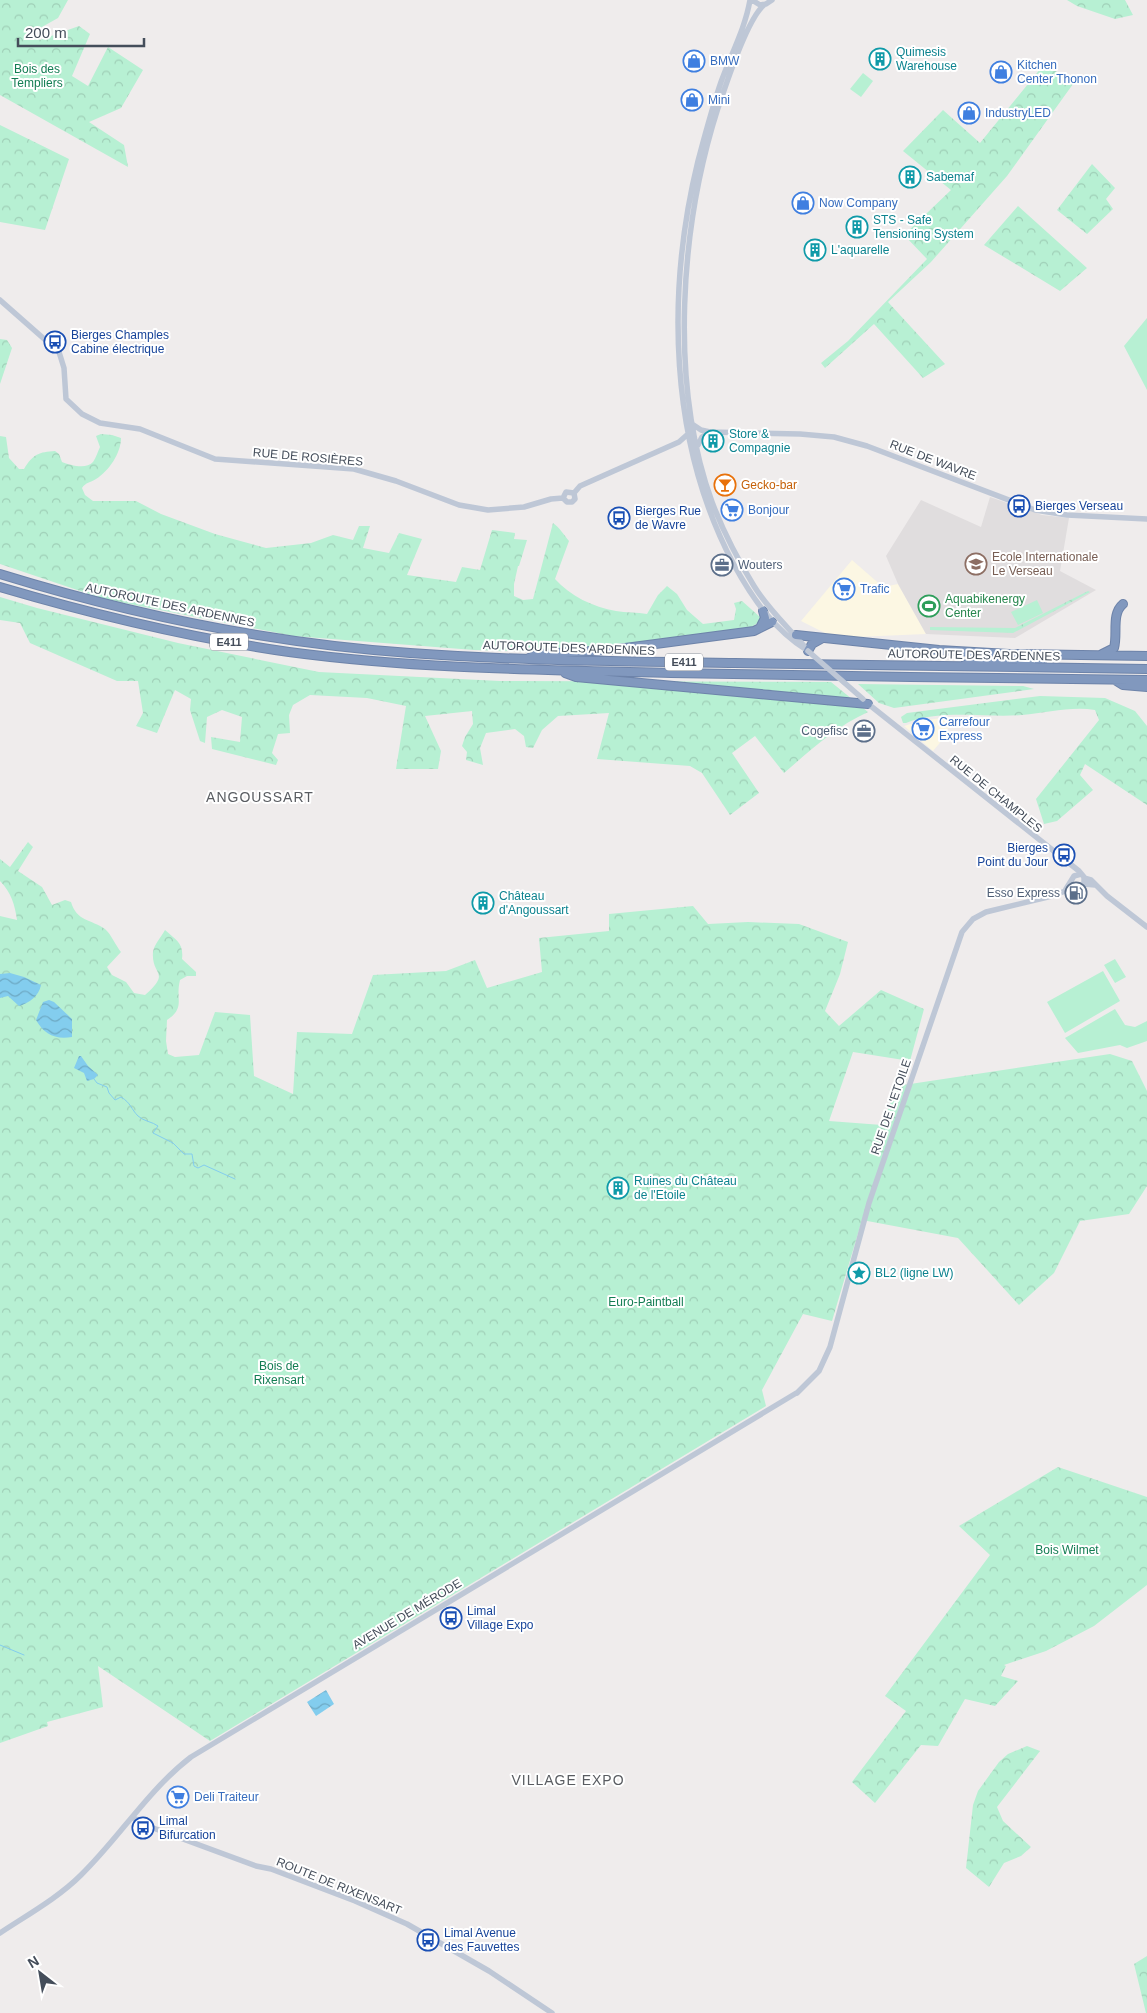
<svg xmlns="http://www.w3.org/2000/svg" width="1147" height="2013" font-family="Arial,sans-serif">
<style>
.commercial{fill:#fcf7e3}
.education{fill:#e0ddde}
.green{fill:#b7f0d3}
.forest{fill:url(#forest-crowns)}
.water{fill:url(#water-waves)}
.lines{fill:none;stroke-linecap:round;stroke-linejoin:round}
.stream{stroke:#83cdee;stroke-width:1}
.highway-casing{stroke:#6d83a9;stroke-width:10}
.secondary{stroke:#bec7d6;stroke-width:5.5}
.highway{stroke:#8198be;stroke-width:8}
.secondary-bridge{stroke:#bec7d6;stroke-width:5.5}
.labels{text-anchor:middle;stroke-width:4;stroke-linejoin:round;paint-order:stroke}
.shield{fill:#fff;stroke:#7c828c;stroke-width:1}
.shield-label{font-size:11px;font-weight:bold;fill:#444d5a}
.culture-label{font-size:12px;fill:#0d838f;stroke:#fff;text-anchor:start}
.shop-label{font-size:12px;fill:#366cbe;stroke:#fff;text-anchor:start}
.park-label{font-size:12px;fill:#137d53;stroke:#fff}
.transit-label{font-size:12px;fill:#164399;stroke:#fff;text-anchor:start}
.street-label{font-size:12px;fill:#444d5a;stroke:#fff}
.food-label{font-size:12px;fill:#c56008;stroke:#fff;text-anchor:start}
.education-label{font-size:12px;fill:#785e54;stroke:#fff;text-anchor:start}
.service-label{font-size:12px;fill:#4e5e75;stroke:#fff;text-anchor:end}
.leisure-label{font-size:12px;fill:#27864d;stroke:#fff;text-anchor:start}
.neighbourhood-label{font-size:14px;letter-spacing:1px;fill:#595c61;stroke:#fff}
</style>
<defs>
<pattern id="forest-crowns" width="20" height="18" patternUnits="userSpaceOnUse" patternTransform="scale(1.25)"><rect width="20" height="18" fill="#b7f0d3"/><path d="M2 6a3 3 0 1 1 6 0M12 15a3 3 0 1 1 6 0" fill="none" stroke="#9fcfb7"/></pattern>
<pattern id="water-waves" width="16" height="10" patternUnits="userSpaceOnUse" patternTransform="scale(1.25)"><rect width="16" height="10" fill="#83cdee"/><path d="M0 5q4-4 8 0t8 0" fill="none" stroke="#6da9c4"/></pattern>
</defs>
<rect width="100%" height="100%" fill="#efecec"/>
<path class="commercial" d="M852,560L883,587L898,584L926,634L855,637L827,634L801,621Z
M949,717L953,721L945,733L944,738L933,751L904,726L920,721Z"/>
<path class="education" d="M990,497L1042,515L1069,518L1060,571L1096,590L1015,638L926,634L898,584L886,556L921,500L981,527Z"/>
<path class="green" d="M863,73L873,81L861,97L850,89Z
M1147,318V390L1124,346Z
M1037,600L1043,613L1018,625L1011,612Z
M1115,959L1126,977L1115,983L1104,965Z
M1103,971L1120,1001L1065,1033L1047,1002Z
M1115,1009L1125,1025L1135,1027L1147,1021V1041L1127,1048L1120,1045L1078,1053L1065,1038Z"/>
<path class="forest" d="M0,0H68L58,18L33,32L40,40L79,26L90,34L72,76L88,86L108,47L143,70L121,108L89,122L124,145L128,167L0,95Z
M1067,0H1125L1133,15L1115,19L1077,6Z
M1045,63L1073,84L1007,176L931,262L888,302L945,364L923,378L874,324L825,368L821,363L848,341L927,259L904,235L951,190L903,151L943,110L980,143Z
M0,125L69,159L45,230L0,222Z
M1092,164L1115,188L1106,199L1113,209L1087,234L1057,210Z
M1018,206L1087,268L1060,291L984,245Z
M0,339L7,340L12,348L0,384Z
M101,434L112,435L121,438C121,453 109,471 96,479C90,483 86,482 82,488L85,495L93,501H136L161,514L215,534L266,548L311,543L333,535L353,540L359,526H370L363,548L389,553L399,533L422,539L407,575L456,582L462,567L480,570L492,530L515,533L514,539L527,540L519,566H518L514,584V596L523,600L533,599L553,523C560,528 564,535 569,541L555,579C570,596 593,607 616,611C626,613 637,612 647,614L658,595L667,586L677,594L687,610L703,624L734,620L736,609L734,603L742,601L760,617C759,623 756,624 751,627L631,645L554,652L474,650L293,636L104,599L0,564V436L6,437L9,458L19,469H24C33,454 39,452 55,451L59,454L62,462C70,465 86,470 93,462C96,458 98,451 100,447L96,436Z
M1088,591L1090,592L1013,633L930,630V627L1015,628Z
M0,597L37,608L178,643L319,672L500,681L831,682L868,712C835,727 811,750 784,773L755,736L732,753L759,793L730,815L702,773L690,766L597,759L609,713L558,716L542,730L533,748L526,747L524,736L515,729L486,733L480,748L483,765L466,760L467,752L462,746L465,737L473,724L472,711L425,716L441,751L438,769H396L406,706L367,698L310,695L293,705L289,715L290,733L278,734L272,753L278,760L276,765L212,749L211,737L240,742L242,717L222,710L207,717L205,743L200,741L190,710L191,699L175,690L157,733L136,726L143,713L138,681H117L30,643L20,623L0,620Z
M858,684L1023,686L1034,689L894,708L879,703Z
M1040,696L1105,698L1135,711L1147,726V805L1085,764L1080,775L1093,790L1057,821L1044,824L1036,799L1099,720L1095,710C1071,706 1047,713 1022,715C984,718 943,709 906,723H903L901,717L907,713Z
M28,842L33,847L18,871L42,887L52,905L65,900L71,902C77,922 91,919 105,929C111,934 116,946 121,952L107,967L112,975L126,982L134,993L145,995C172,971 151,976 153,952C154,945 161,937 165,930C176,940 184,943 182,959L196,972V976H187L180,980C175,1000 186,1007 167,1020L166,1041L168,1054L175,1057L199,1055L215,1012L250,1015L254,1076L293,1094L297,1032L352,1034L373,975L446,971L475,960L487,988L542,972L539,938L609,931V914L693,906L708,924L748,922L799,924L848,942L840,974L825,1011L839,1026L881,990L924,1009L910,1061L853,1052L829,1121L882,1125L897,1086L1110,1054L1132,1061L1147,1091V1186L1129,1214L1080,1221L1054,1273L1019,1305L958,1238L862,1220L832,1321L803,1314L762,1390L766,1406L210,1741L98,1666L103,1707L47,1722L48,1726L0,1743V916L17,920C15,905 11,892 0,881V859L10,867Z
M1058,1467L1147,1497V1585L1094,1626L1046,1651L1004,1665L1006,1666L1001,1676L1018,1681L995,1706L965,1699L938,1746L921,1745L875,1803L852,1782L906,1711L885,1696L990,1555L959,1526Z
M1027,1746L1040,1751L997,1807L1003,1821L1031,1847L1021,1856L1004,1863L989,1887L966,1868L973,1805L978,1791L999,1762L1008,1754Z
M1147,1956V2013H1146L1134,1964Z"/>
<path class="water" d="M10,973L24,977L41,985C39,996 29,1003 19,1006L8,996L0,998V974Z
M49,1000L54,1002L72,1019V1037C55,1040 44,1034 36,1020L43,1002Z
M79,1056H81L88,1066L98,1075L94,1079L87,1081L84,1073L74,1068Z
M326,1690L334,1704L316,1716L307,1702Z"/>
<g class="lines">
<path class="stream" d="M94,1079L97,1083L107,1087L109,1093L115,1100L121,1097C131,1103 131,1109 138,1116C143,1121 153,1122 158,1126L153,1133L173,1143L184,1154H192L194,1166L198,1168L204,1165L235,1179
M0,1645L24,1655"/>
<g class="highway-casing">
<path id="highway" d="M0,574C133,615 270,643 410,653C518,661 626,661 735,663C872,665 1010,667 1147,669
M0,587C95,615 191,638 289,652C416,669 543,670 671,673C830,676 988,678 1147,680
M760,628L765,618L763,611
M796,635L939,650L1009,654L1147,656
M808,651L812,644L821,639
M1102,654L1114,648C1118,634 1111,614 1123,604
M529,658L538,654L610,650L754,631L772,622
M963,666L975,660L1043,659
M565,673L576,677L868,704
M1115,680L1123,685L1147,687"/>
</g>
<path class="secondary" d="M750,0C745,29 731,54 721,82C712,108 705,135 698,161C666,292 669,442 733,563C752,598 774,630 808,651
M752,0L760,5L766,4L772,0
M764,5C747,19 726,85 718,108C680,227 669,383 712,502C723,531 738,560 754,586C768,609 788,627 805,647
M0,300L59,352L64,368L66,399L82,414L100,423L140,429L215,459L354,469L396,481L459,505L488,510L524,507L551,499L563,498
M692,424L701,430L710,432L800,434L834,437L867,446L1035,510L1067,515L1147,519
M698,445L702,437L710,432
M574,493L580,486L679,442L688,434
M563,498L567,502H572L575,499L574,493
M563,498L566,492L574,493
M867,703L1079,871L1084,877V884
M1084,878L1091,880L1107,896L1147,927
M1066,889L1074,876L1081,874
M797,1393L819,1371L830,1347L869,1203L962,932L973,919L986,912L1052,896L1084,884L1095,885
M133,1817L145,1825L256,1866L271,1869L355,1901L407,1924L489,1971L552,2013
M0,1933C27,1915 58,1898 81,1875C120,1837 148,1790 191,1757L798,1392"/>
<use href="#highway" class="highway"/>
<path class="secondary-bridge" d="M808,651L863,699"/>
</g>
<defs>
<g id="building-ring" transform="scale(1.125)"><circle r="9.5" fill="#fff" stroke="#0f9aa8" stroke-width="1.5"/><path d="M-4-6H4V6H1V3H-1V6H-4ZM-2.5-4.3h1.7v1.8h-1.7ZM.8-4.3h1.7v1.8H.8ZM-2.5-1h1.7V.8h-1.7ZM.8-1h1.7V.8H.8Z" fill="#0f9aa8"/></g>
<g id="shop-ring" transform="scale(1.125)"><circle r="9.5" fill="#fff" stroke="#3f7fe0" stroke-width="1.5"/><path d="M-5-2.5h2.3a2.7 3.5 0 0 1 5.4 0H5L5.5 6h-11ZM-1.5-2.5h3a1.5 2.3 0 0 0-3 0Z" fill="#3f7fe0"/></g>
<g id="bus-ring" transform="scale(1.125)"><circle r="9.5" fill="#fff" stroke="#1a4fb4" stroke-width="1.5"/><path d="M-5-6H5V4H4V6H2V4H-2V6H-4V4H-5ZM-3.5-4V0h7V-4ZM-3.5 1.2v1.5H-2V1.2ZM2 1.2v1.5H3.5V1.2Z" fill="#1a4fb4"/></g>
<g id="bar-ring" transform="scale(1.125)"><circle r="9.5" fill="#fff" stroke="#e8710a" stroke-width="1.5"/><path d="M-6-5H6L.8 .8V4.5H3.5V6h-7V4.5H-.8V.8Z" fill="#e8710a"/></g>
<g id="supermarket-ring" transform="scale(1.125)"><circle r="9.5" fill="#fff" stroke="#3f7fe0" stroke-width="1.5"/><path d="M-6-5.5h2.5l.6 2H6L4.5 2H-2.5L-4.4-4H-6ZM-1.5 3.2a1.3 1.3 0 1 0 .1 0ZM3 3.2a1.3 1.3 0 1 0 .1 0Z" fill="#3f7fe0"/></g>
<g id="school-ring" transform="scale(1.125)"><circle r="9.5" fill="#fff" stroke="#8d6e63" stroke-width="1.5"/><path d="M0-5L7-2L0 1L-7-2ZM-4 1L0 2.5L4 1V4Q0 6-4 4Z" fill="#8d6e63"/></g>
<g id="office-ring" transform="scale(1.125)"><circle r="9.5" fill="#fff" stroke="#5c6f8a" stroke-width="1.5"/><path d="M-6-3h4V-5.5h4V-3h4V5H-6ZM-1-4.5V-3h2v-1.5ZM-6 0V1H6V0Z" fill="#5c6f8a"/></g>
<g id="stadium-ring" transform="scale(1.125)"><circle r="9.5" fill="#fff" stroke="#2e9e5b" stroke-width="1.5"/><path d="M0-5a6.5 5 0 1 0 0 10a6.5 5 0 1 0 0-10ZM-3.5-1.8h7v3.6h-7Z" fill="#2e9e5b"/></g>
<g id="fuel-ring" transform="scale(1.125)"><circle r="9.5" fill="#fff" stroke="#5c6f8a" stroke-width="1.5"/><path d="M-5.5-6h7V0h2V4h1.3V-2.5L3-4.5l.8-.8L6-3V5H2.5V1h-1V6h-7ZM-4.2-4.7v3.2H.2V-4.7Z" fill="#5c6f8a"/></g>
<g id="sight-ring" transform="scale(1.125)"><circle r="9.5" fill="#fff" stroke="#0f9aa8" stroke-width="1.5"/><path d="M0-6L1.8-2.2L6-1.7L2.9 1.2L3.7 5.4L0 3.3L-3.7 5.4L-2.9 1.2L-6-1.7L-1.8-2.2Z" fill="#0f9aa8"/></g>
</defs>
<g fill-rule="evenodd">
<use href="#building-ring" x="880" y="59"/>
<use href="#shop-ring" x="694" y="61"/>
<use href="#shop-ring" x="1001" y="72"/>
<use href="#shop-ring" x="692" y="100"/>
<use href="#shop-ring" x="969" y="113"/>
<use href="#building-ring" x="910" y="177"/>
<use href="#shop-ring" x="803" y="203"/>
<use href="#building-ring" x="857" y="227"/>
<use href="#building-ring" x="815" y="250"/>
<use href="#bus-ring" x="55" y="342"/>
<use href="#building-ring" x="713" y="441"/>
<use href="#bar-ring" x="725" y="485"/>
<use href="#bus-ring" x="1019" y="506"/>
<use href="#supermarket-ring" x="732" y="510"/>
<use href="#bus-ring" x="619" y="518"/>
<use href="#school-ring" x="976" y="564"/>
<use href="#office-ring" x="722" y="565"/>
<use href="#supermarket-ring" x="844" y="589"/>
<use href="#stadium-ring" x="929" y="606"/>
<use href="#supermarket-ring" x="923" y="729"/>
<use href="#office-ring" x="864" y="731"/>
<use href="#bus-ring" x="1064" y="855"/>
<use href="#fuel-ring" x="1076" y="893"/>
<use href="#building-ring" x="483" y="903"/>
<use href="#building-ring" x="618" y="1188"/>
<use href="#sight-ring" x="859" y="1273"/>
<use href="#bus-ring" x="451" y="1618"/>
<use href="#supermarket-ring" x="178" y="1797"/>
<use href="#bus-ring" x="143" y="1828"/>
<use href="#bus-ring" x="428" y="1940"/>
</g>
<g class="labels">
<g class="shield">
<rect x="210" y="633.5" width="38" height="17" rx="4"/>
<rect x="665" y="653.5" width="38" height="17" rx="4"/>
</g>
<g class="shield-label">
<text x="229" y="646">E411</text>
<text x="684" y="666">E411</text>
</g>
<g class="culture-label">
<text x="896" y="56">Quimesis<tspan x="896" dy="14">Warehouse</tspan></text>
<text x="926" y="181">Sabemaf</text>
<text x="873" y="224">STS - Safe<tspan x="873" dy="14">Tensioning System</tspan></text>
<text x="831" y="254">L'aquarelle</text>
<text x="729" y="438">Store &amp;<tspan x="729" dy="14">Compagnie</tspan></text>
<text x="499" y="900">Château<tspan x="499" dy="14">d'Angoussart</tspan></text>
<text x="634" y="1185">Ruines du Château<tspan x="634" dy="14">de l'Etoile</tspan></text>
<text x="875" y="1277">BL2 (ligne LW)</text>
</g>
<g class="shop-label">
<text x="710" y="65">BMW</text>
<text x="1017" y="69">Kitchen<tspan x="1017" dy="14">Center Thonon</tspan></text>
<text x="708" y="104">Mini</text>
<text x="985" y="117">IndustryLED</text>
<text x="819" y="207">Now Company</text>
<text x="748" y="514">Bonjour</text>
<text x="860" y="593">Trafic</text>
<text x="939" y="726">Carrefour<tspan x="939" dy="14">Express</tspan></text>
<text x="194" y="1801">Deli Traiteur</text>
</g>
<g class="park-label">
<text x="37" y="73">Bois des<tspan x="37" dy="14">Templiers</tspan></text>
<text x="646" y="1306">Euro-Paintball</text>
<text x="279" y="1370">Bois de<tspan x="279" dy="14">Rixensart</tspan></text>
<text x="1067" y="1554">Bois Wilmet</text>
</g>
<g class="transit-label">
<text x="71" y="339">Bierges Champles<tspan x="71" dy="14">Cabine électrique</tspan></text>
<text x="1035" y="510">Bierges Verseau</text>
<text x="635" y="515">Bierges Rue<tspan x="635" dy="14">de Wavre</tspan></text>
<text x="1048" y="852" text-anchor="end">Bierges<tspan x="1048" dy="14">Point du Jour</tspan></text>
<text x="467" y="1615">Limal<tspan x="467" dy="14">Village Expo</tspan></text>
<text x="159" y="1825">Limal<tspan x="159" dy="14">Bifurcation</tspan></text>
<text x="444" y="1937">Limal Avenue<tspan x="444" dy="14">des Fauvettes</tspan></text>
</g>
<g class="street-label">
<text transform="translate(308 457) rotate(5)" y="4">RUE DE ROSIÈRES</text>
<text transform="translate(933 460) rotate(21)" y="4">RUE DE WAVRE</text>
<text transform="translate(170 605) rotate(12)" y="4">AUTOROUTE DES ARDENNES</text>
<text transform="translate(569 648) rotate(2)" y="4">AUTOROUTE DES ARDENNES</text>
<text transform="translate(974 655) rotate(1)" y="4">AUTOROUTE DES ARDENNES</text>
<text transform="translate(996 794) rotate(39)" y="4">RUE DE CHAMPLES</text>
<text transform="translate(891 1107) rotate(-71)" y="4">RUE DE L'ETOILE</text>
<text transform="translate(407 1614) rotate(-31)" y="4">AVENUE DE MÉRODE</text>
<text transform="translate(339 1886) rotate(22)" y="4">ROUTE DE RIXENSART</text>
</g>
<g class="food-label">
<text x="741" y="489">Gecko-bar</text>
</g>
<g class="education-label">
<text x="992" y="561">Ecole Internationale<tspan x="992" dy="14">Le Verseau</tspan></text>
</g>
<g class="service-label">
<text x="738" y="569" text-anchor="start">Wouters</text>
<text x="848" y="735">Cogefisc</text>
<text x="1060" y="897">Esso Express</text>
</g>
<g class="leisure-label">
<text x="945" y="603">Aquabikenergy<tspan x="945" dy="14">Center</tspan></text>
</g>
<g class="neighbourhood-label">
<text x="260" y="802">ANGOUSSART</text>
<text x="568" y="1785">VILLAGE EXPO</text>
</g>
</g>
<g transform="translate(40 1973) rotate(329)" stroke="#ffffff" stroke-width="4" paint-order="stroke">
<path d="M0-4L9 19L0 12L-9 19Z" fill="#444d5a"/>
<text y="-8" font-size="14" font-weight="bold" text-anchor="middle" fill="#444d5a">N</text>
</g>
<path d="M18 38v8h126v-8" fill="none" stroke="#444d5a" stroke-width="2.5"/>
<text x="25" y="38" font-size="15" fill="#444d5a" stroke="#ffffff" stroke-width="4" paint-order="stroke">200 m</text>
</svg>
